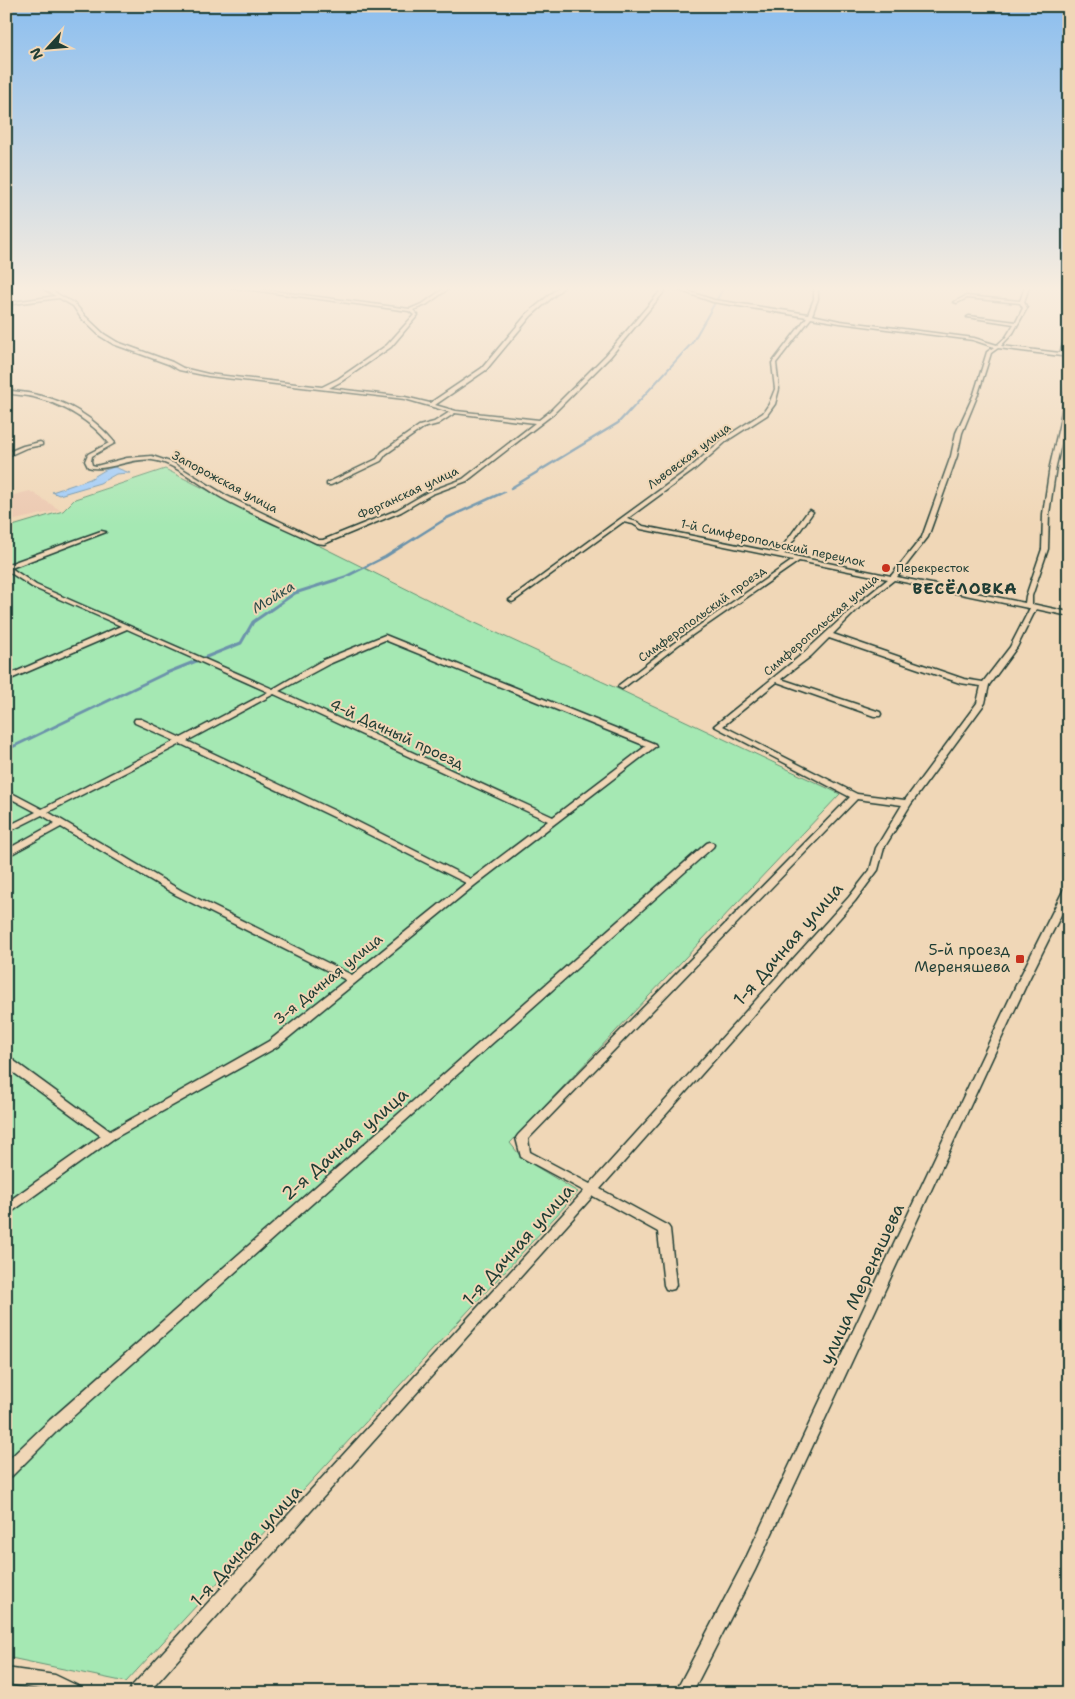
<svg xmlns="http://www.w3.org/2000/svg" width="1075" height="1699" font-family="'Shantell Sans',sans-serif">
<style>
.built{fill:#ecc9b1}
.green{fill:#a5e8b3;stroke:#629274}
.water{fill:#9fccfa;stroke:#6c93ab}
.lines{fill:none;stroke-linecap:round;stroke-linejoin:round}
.stream-far2{stroke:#6c93ab;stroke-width:2}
.stream-far1{stroke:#6c93ab;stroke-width:2.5}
.stream{stroke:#6c93ab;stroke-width:3}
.minor-casing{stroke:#1f3d34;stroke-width:3}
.minor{fill:#f0d7b7;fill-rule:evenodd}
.poi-dot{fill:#c8321e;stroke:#f0d7b7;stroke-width:2}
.labels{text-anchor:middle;stroke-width:4;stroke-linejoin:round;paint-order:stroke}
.far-street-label{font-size:12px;fill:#1f3d34;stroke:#f0d7b7}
.far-poi-label{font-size:12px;fill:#1f3d34;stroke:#f0d7b7;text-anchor:start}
.far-water-label{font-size:14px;font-style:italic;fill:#2c4b48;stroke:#f0d7b7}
.street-label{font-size:15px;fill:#1f3d34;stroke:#f0d7b7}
.poi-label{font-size:15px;fill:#1f3d34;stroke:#f0d7b7;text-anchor:end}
.far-district-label{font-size:16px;font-weight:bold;letter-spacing:1px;fill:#1f3d34;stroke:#f0d7b7}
.near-street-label{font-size:18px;fill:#1f3d34;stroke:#f0d7b7}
</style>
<rect width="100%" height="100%" fill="#f0d7b7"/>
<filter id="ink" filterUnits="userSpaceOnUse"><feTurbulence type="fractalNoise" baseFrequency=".02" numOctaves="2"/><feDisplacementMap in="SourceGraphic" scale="10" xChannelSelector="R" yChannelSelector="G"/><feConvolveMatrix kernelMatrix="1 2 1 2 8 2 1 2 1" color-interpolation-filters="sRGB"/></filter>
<g filter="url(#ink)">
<path class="built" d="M30,491L60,510L6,522V497Z"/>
<path class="green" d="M165,469L471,621L616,688L840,794L510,1143L522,1158L578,1192L126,1682L6,1657V528L63,511L75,499Z"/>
<path class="water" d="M114,467L130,473L116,474L100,483L59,495L52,492L90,479L105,470Z"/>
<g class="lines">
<path class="stream-far2" d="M629,412L692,343L724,287"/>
<path class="stream-far1" d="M511,488L618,423L630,410
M365,567L385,557L447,518L504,492"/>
<path class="stream" d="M6,750L164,674L241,643L253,622L295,593L345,577L367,566"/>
<g class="minor-casing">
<path id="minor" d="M40,287H45L75,304L85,316L104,334L117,342L172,362L183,368L208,374L322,387L338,379L387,345L414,315L409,311L229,287H242L410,309L424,303L446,287H451L426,305L413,310L418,315L391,347L342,381L329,388L405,397L430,403L482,368L527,314L559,287H564L531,316L486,370L435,405L456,411L539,420L548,413L606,355L664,287H668L610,357L552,415L467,481L432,494L401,512L324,544L316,543C285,528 253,515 222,498C203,487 174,462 152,460C131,457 106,473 88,467L85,461L88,454L109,443C91,421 64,405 37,398C27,395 16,395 6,393V390C16,392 27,392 37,395C67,401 96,419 115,443L92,456L91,461L92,465L96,466L127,458L152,456L173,463L227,496L319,540H323L397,510L428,492L463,479L535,423L455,413L438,424L423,428L386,454L381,461L331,485H327V483L377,459L382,452L419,426L434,422L450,412L405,399L208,376L179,370L168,364L113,344L100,336L81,318L73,306L59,298L6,305V303L56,296Z
M670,287H676L714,300L808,314L814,299V287H818V299L812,315L840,321L974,338L997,345L1006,337L1014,324L967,317L969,316L1016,322L1023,308L1020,303L967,298L957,303L954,302L966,296L1020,301L1025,287H1029L1024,302L1027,308L1013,333L1001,346L1060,353L1067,333L1069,332V341L1065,354L1069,355V357L998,348L991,353L978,394L962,433L957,456L928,537L897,577L1025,603L1026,596L1042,549L1043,514L1050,466L1060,422L1067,382L1069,381V400L1066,422L1056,466L1049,514L1048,549L1032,596V604L1069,612V616L1036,609L1017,647L989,685L985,703L911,804L884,848L878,870L855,901L600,1189L668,1226L670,1229L676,1285L674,1289L670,1290L666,1289L664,1285L658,1232L593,1196L148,1693H129L131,1687L584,1191L521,1157L516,1138L518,1135L850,797L714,726L805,652L856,605L888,579L799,561L678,645L622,689L618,687L619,685L674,643L793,560L641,529L633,524L623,522L514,601L512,602L509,600L690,468L724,438L763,413L769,404L775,389L772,363L807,317L713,302ZM811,318L840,323L973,340L994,347L987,352L974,394L956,433L951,456L922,537L891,576L784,554L813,512L810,510L808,511L778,553L643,526L637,522L627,519L694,470L728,440L767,415L775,404L779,389L776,363ZM894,580L1028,608H1030L1010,647L983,682L964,679L833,634L860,607ZM829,638L960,683L981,686L977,703L905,800L857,794L723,726L777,682L874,716H880L881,714L880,712L781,679L811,656ZM857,799L902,805L876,848L870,870L849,897L590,1184L530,1152L528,1139Z
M40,442L42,443V445L26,448L6,457V453L23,446Z
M101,531L106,532L11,568L36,585L273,689L323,660L385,635L655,744L656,746L475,885L277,1047L113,1139L10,1213L6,1215V1203L101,1136L6,1067V1057L10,1058L110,1131L269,1041L346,980L176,895L61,827L6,857V850L55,823L42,815L6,833V827L36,812L6,796V790L42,809L175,741L135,723L134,721L135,719H141L181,738L268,692L127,629L6,681V676L121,626L32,587L6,570V565ZM385,640L646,746L553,817L279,691L329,664ZM274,694L548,821L471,879L348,817L187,741ZM181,744L342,821L466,883L352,975L182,891L48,812Z
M710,842L713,843L714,845L713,847L60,1428L11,1477L6,1479V1462L50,1420L707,843Z
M1069,886V899L1028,981L755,1570L692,1693H675L745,1560L1018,981L1064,889Z
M6,1668L55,1675L80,1687L82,1693H57L53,1691L6,1684Z"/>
</g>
<use href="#minor" class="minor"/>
</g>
</g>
<linearGradient id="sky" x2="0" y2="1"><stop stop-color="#8bbeef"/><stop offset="0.55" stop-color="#f8eddf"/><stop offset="1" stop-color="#f8eddf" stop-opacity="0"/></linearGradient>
<rect width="1075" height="525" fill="url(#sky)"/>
<g class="poi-dot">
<circle cx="886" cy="568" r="5"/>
<rect x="1015" y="954" width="10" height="10" rx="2.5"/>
</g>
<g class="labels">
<g class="far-street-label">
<text transform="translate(689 456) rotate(-37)" y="4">Львовская улица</text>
<text transform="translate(225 482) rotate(28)" y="4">Запорожская улица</text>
<text transform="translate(408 493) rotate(-25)" y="4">Ферганская улица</text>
<text transform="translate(773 543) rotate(12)" y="4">1-й Симферопольский переулок</text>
<text transform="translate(702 614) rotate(-36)" y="4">Симферопольский проезд</text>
<text transform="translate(821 625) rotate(-41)" y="4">Симферопольская улица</text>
</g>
<g class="far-poi-label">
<text x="896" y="572">Перекресток</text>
</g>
<g class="far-water-label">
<text transform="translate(273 597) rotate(-32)" y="5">Мойка</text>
</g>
<g class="street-label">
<text transform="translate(397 734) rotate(25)" y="5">4-й Дачный проезд</text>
<text transform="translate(328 979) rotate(-39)" y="5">3-я Дачная улица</text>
</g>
<g class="poi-label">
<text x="1010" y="955">5-й проезд<tspan x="1010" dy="17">Мереняшева</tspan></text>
</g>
<g class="far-district-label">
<text x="965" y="594">ВЕСЁЛОВКА</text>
</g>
<g class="near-street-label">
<text transform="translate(788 944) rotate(-49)" y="6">1-я Дачная улица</text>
<text transform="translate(345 1144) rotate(-41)" y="6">2-я Дачная улица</text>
<text transform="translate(518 1245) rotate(-48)" y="6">1-я Дачная улица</text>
<text transform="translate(862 1284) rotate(-65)" y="6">улица Мереняшева</text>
<text transform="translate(246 1546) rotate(-48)" y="6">1-я Дачная улица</text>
</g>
</g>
<rect width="1075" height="1699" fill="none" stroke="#f0d7b7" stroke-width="25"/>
<rect x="12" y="12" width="1050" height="1674" fill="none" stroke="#1f3d34" stroke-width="2" filter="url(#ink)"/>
<g transform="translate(48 48) rotate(244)" stroke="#f0d7b7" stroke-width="4" paint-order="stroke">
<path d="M0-4L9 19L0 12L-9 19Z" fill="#1f3d34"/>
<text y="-8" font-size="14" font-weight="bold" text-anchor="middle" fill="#1f3d34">N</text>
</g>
</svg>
